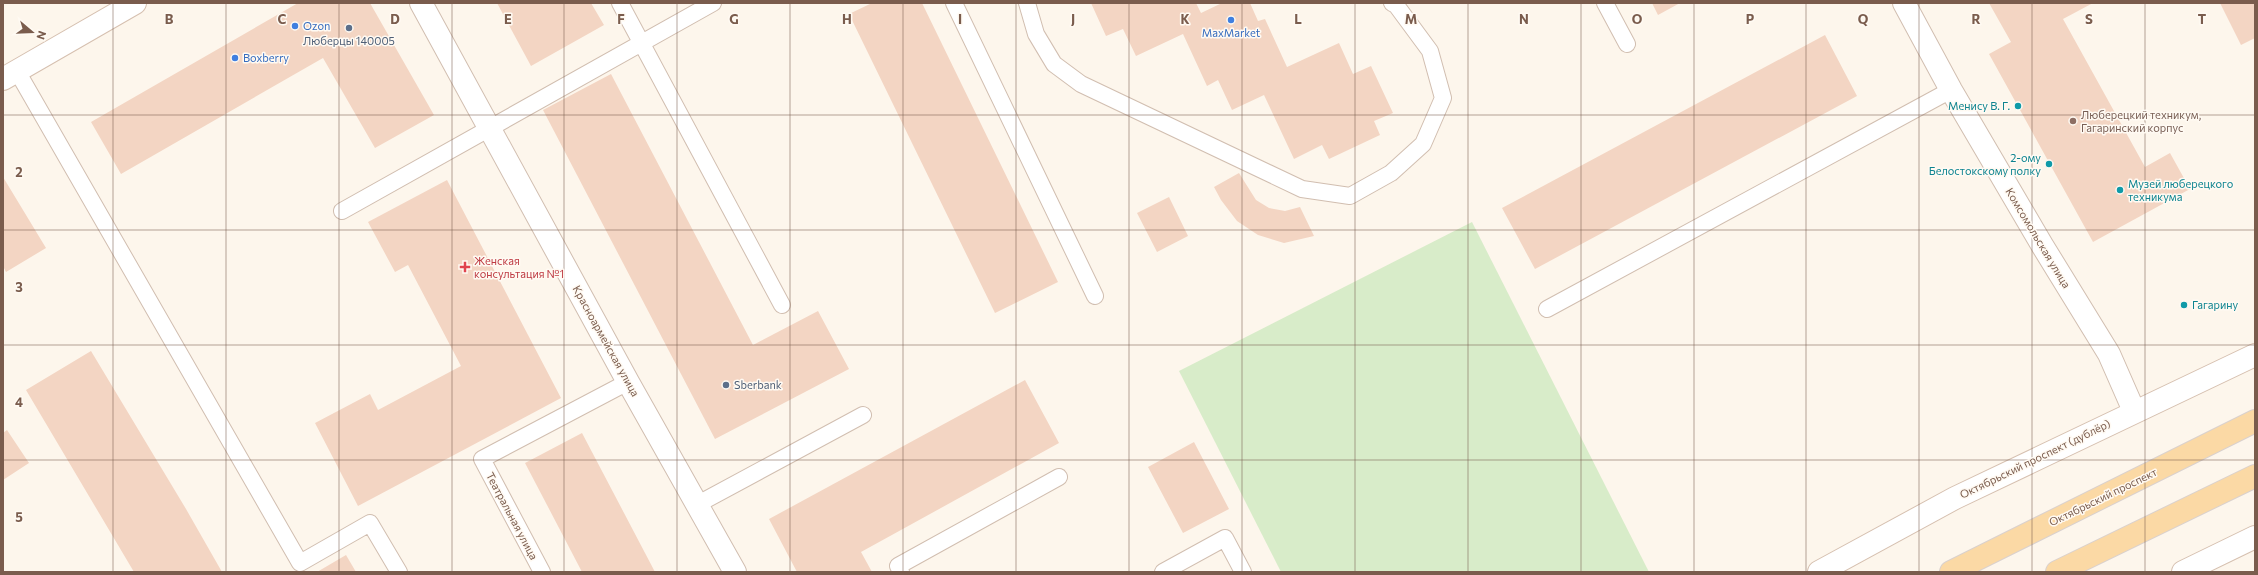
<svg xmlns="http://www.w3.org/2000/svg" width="2258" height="575" font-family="Commissioner,sans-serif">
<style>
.green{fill:#d8ecc9}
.building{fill:#f3d5c3}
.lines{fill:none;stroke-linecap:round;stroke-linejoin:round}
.service-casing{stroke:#d1beb0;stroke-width:18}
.tertiary-casing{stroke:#d1beb0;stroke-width:24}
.secondary-casing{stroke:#d6c0b0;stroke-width:24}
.primary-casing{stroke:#dad1cd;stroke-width:24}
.service{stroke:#fff;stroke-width:16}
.tertiary{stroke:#fff;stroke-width:22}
.secondary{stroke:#fff;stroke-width:22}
.primary{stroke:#fbd9a5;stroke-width:22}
.grid{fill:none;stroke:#7a5c4d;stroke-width:1;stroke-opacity:0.55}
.shop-dot{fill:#3f7fe0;stroke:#fffaf3;stroke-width:1.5}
.service-dot{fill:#5c6f8a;stroke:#fffaf3;stroke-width:1.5}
.culture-dot{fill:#0f9aa8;stroke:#fffaf3;stroke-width:1.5}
.education-dot{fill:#8d6e63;stroke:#fffaf3;stroke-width:1.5}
.health-dot{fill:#e0444e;stroke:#fffaf3;stroke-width:1.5}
.labels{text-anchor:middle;stroke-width:3;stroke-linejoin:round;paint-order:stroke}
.shop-label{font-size:11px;fill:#366cbe;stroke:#fffaf3;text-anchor:start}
.service-label{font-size:11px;fill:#4e5e75;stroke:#fffaf3}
.culture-label{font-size:11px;fill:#0d838f;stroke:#fffaf3;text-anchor:end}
.education-label{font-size:11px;fill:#785e54;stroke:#fffaf3;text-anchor:start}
.street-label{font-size:11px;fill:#7a5c4d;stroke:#fffaf3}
.health-label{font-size:11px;fill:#be3a42;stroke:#fffaf3;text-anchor:start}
.grid-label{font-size:13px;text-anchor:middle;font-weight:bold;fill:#7a5c4d;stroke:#fffaf3;stroke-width:3;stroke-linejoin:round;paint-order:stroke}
</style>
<rect width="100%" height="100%" fill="#fdf6ec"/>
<path class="green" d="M1472,222L1649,572H1281L1179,371Z"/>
<path class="building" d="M298,3H370L434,115L375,148L323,58L121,174L91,122Z
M497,3H591L604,25L531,66Z
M872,3H922L1058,282L995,313L849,14Z
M1091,3H1196L1201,13L1222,3H1250L1258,21L1265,19L1287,67L1339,43L1353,74L1371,66L1393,113L1374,121L1380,135L1329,159L1322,145L1294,159L1264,95L1232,110L1218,80L1207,86L1183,34L1136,56L1123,29L1106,36Z
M1652,3H1680L1658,15Z
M1989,3H2093L2063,19L2145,167L2170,153L2190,189L2093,242L1989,54L2011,42Z
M2220,3H2255V38L2241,45Z
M1825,35L1857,96L1535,269L1502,208Z
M611,74L753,345L818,311L849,369L715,439L543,110Z
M1239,173L1256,200L1269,208L1285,211L1300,207L1314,236L1284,243L1258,235L1237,221L1221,200L1214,187Z
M3,177L46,248L6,272L3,266Z
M447,180L561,398L358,506L315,423L370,394L378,410L461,366L408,265L395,272L368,222Z
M1169,197L1188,236L1157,252L1137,213Z
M91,351L186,509L222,572H134L26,390Z
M1025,380L1059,443L861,552L872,572H797L769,519Z
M7,430L29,463L3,480V433Z
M582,433L655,572H582L547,505L525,463Z
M1194,442L1229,509L1183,533L1148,467Z
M346,555L356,572H317Z"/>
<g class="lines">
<g class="service-casing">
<path id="service" d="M620,3L782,305
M954,3L1095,296
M1027,3L1036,34L1054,64L1081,84L1302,189L1350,196L1391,173L1423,144L1443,98L1430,51L1396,5L1392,3
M1605,3L1627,44
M17,71L300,563L370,523L399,572
M342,211L713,3
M1547,309L1951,90
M698,504L863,415
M542,572L482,459L628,382
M901,572L898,566L1059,477
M1163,572L1225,538L1243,572"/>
</g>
<g class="tertiary-casing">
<path id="tertiary" d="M421,3L628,382L735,572
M1904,3L1951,90L2042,245L2109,354L2134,411"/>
</g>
<g class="secondary-casing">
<path id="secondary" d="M3,79L135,3
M1819,572L1955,498L2255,355
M2183,572L2255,537"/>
</g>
<g class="primary-casing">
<path id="primary" d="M1951,572L2255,421
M2057,572L2255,476"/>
</g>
<use href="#service" class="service"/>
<use href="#tertiary" class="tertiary"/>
<use href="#secondary" class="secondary"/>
<use href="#primary" class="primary"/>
</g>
<path class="grid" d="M113,3V572M226,3V572M339,3V572M452,3V572M564,3V572M677,3V572M790,3V572M903,3V572M1016,3V572M1129,3V572M1242,3V572M1355,3V572M1468,3V572M1581,3V572M1694,3V572M1806,3V572M1919,3V572M2032,3V572M2145,3V572M3,115H2255M3,230H2255M3,345H2255M3,460H2255"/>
<g class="shop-dot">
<circle cx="1231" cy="20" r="4"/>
<circle cx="295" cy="26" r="4"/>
<circle cx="235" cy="58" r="4"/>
</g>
<g class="service-dot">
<circle cx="349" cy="28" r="4"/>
<circle cx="726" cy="385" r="4"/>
</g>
<g class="culture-dot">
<circle cx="2018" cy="106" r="4"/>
<circle cx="2049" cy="164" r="4"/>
<circle cx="2120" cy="190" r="4"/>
<circle cx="2184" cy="305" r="4"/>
</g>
<circle class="education-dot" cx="2073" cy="121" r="4"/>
<path class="health-dot" d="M463 261h4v4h4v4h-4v4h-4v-4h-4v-4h4z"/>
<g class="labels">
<g class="shop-label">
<text x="303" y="30">Ozon</text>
<text x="1231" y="37" text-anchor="middle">MaxMarket</text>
<text x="243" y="62">Boxberry</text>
</g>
<g class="service-label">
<text x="349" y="45">Люберцы 140005</text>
<text x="734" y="389" text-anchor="start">Sberbank</text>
</g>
<g class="culture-label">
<text x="2010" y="110">Менису В. Г.</text>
<text x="2041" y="162">2-ому<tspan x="2041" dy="13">Белостокскому полку</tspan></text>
<text x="2128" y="188" text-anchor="start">Музей люберецкого<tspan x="2128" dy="13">техникума</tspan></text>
<text x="2192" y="309" text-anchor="start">Гагарину</text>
</g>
<g class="education-label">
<text x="2081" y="119">Люберецкий техникум,<tspan x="2081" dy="13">Гагаринский корпус</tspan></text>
</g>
<g class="street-label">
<text transform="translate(2038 238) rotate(59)" y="4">Комсомольская улица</text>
<text transform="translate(606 341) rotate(61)" y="4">Красноармейская улица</text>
<text transform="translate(2035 459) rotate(-26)" y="4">Октябрьский проспект (дублёр)</text>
<text transform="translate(2103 497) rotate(-26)" y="4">Октябрьский проспект</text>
<text transform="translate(512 516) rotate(62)" y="4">Театральная улица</text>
</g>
<g class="health-label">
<text x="474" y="265">Женская<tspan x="474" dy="13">консультация №1</tspan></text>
</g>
</g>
<g class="grid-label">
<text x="169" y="24">B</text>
<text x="282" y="24">C</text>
<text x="395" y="24">D</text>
<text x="508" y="24">E</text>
<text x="621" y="24">F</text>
<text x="734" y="24">G</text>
<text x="847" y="24">H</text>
<text x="960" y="24">I</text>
<text x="1073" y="24">J</text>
<text x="1185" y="24">K</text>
<text x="1298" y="24">L</text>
<text x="1411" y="24">M</text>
<text x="1524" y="24">N</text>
<text x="1637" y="24">O</text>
<text x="1750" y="24">P</text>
<text x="1863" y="24">Q</text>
<text x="1976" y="24">R</text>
<text x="2089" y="24">S</text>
<text x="2202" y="24">T</text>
<text x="19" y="177">2</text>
<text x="19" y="292">3</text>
<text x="19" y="407">4</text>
<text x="19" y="522">5</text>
</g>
<rect width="2258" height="575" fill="none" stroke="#7a5c4d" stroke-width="8"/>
<g transform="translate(32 32) rotate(109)" stroke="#fffaf3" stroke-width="3" paint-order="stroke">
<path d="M0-3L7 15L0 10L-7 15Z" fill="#7a5c4d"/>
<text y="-6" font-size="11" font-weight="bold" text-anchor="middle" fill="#7a5c4d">N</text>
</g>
</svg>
